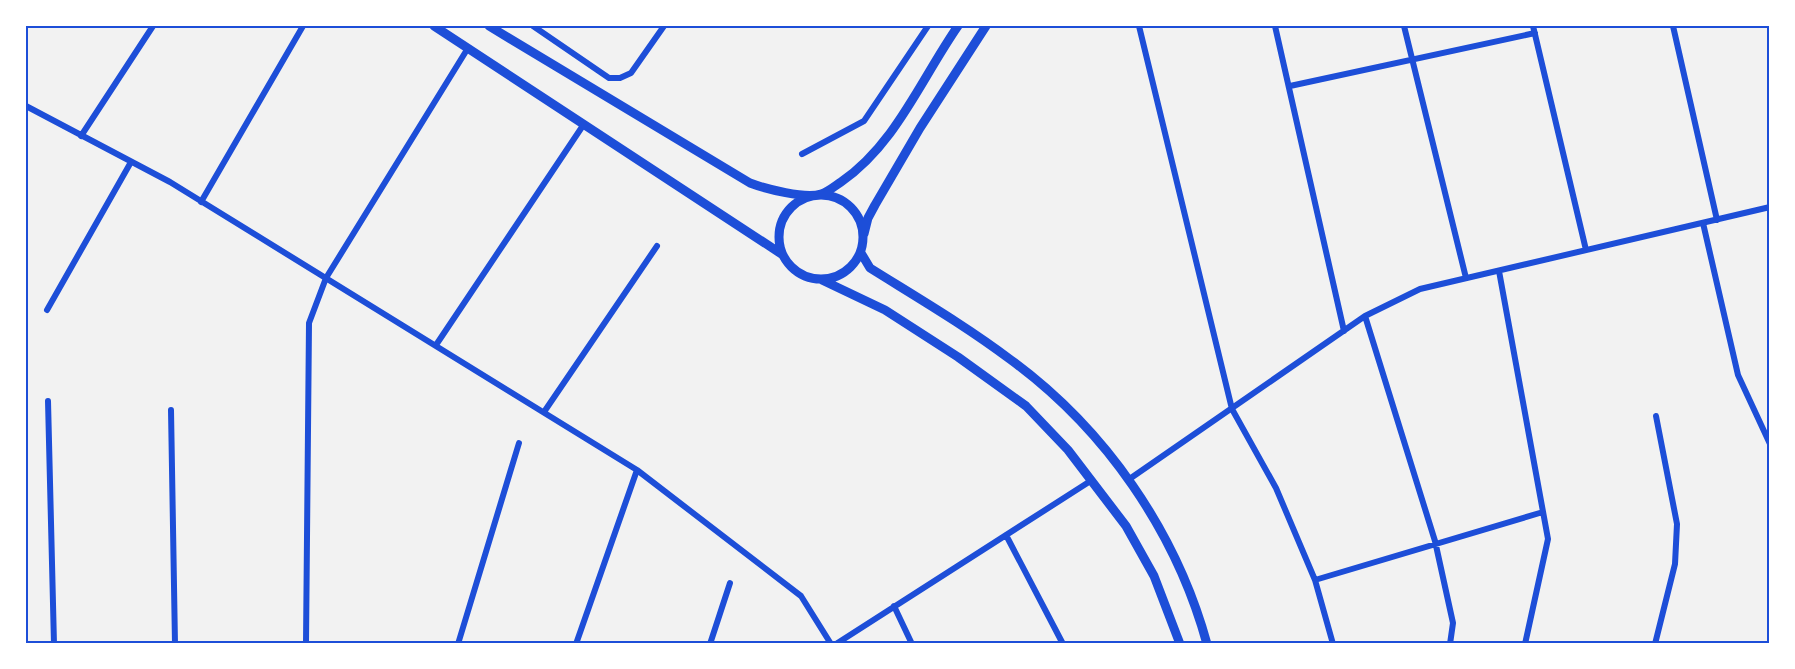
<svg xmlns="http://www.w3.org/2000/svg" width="1795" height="669" font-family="Montserrat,sans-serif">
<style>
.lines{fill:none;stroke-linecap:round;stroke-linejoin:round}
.minor{stroke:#1d4ed8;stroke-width:6}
.secondary{stroke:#1d4ed8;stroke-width:9}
.neatline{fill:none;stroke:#1d4ed8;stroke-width:2}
</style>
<rect width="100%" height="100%" fill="#f2f2f2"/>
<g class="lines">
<path class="minor" d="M533,26L609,78H620L631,73L664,26
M1139,26L1232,409L1276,488L1315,580L1333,644
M1275,26L1344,331
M1404,26L1466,278
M1533,26L1586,250
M1673,26L1717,220
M1290,86L1535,33
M26,106L170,182L637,470L801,596L831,644
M81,136L153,26
M802,154L864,121L928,26
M201,202L303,26
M1703,223L1738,375L1770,444
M1499,271L1548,539L1525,644
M47,310L131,162
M1365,316L1435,541L1453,623L1450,644
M436,345L584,124
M48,401L54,644
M171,410L175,644
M544,412L657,246
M1128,480L1365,316L1420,289L1770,207
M1006,535L1063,644
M1315,580L1543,512
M894,606L912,644
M306,644L309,323L326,278L468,48
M458,644L519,443
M576,644L637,470
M710,644L730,583
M836,644L1092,480
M1655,644L1675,564L1677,524L1656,416"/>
<path class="secondary" d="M434,26L783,255
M489,26L750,183C766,189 805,199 821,194C828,192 835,186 841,182C896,144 921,79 958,26
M779 237a42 42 0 1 1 84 0a42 42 0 1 1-84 0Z
M864,234L868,218L875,205L920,128L986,26
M861,253L870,268C918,298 966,326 1011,360C1105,429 1176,531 1207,644
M822,280L885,310L958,357L1026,406L1068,450L1126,526L1154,576L1180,644"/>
</g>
<rect width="1795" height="669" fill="none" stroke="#ffffff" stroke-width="54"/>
<rect x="27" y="27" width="1741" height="615" class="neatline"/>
</svg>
